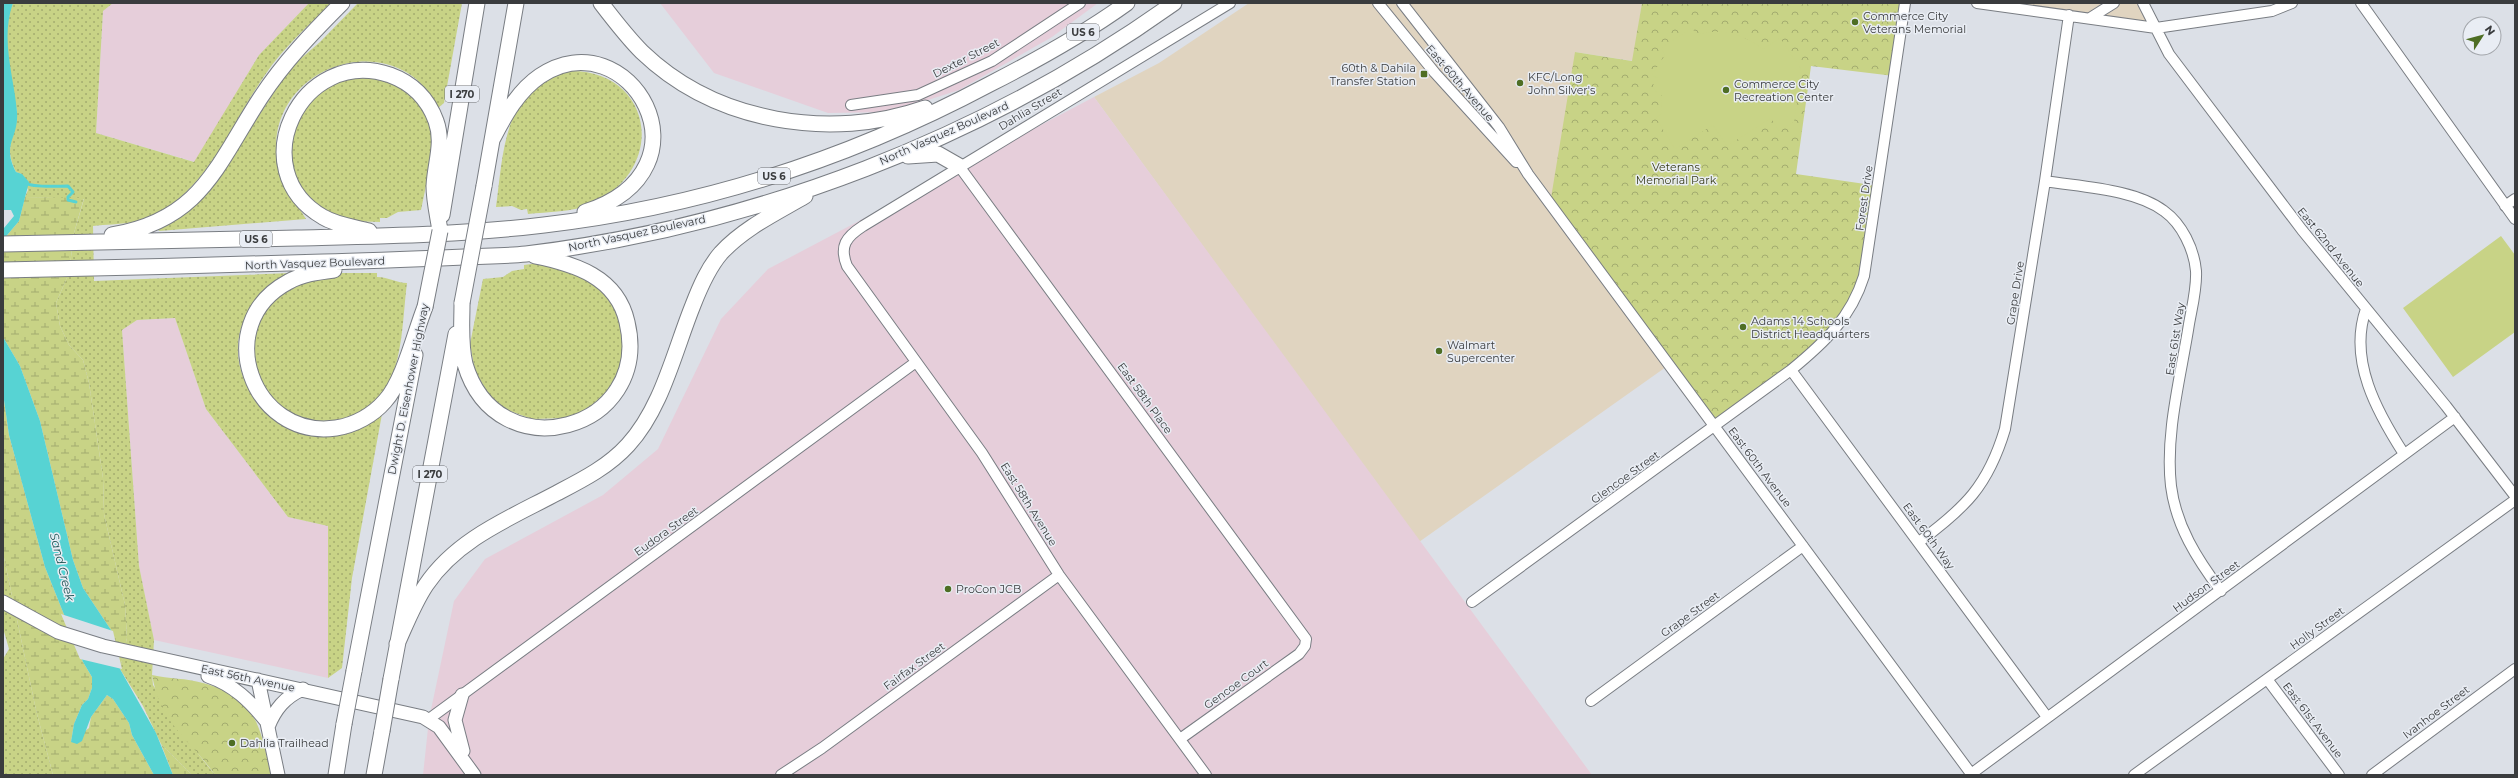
<svg xmlns="http://www.w3.org/2000/svg" width="2518" height="778" font-family="Montserrat,sans-serif">
<style>
.commercial{fill:#e0d4c0}
.industrial{fill:#e6ceda}
.grass{fill:url(#grass-dots)}
.wetland{fill:url(#wetland-marsh)}
.park{fill:url(#park-crowns)}
.garden{fill:#c8d386}
.water{fill:#57d3d3}
.pier{fill:#dce0e7}
.lines{fill:none;stroke-linecap:round;stroke-linejoin:round}
.stream{stroke:#57d3d3;stroke-width:3}
.minor-casing{stroke:#797d83;stroke-width:12}
.major-casing{stroke:#797d83;stroke-width:15}
.highway-casing{stroke:#797d83;stroke-width:17}
.minor{stroke:#fff;stroke-width:10}
.major{stroke:#fff;stroke-width:13}
.highway{stroke:#fff;stroke-width:15}
.highway-bridge-casing{stroke:#797d83;stroke-width:17;stroke-linecap:butt}
.highway-bridge{stroke:#fff;stroke-width:15}
.poi-dot{fill:#4e6e24;stroke:#e9edf4;stroke-width:1.5}
.labels{text-anchor:middle;stroke-width:3;stroke-linejoin:round;paint-order:stroke}
.shield{fill:#e9edf4;stroke:#6e7175;stroke-width:1}
.shield-label{font-size:10px;font-weight:bold;fill:#3a3c3e}
.poi-label{font-size:11px;fill:#3a3c3e;stroke:#e9edf4;text-anchor:start}
.street-label{font-size:11px;fill:#3a3c3e;stroke:#e9edf4}
.park-label{font-size:11px;fill:#383d19;stroke:#e9edf4}
.water-label{font-size:12px;font-style:italic;fill:#235858;stroke:#e9edf4}
</style>
<defs>
<pattern id="grass-dots" width="8" height="8" patternUnits="userSpaceOnUse"><rect width="8" height="8" fill="#c8d386"/><path d="M2 2h.1M6 6h.1" fill="none" stroke="#a3ac6f" stroke-width="1.8" stroke-linecap="round"/></pattern>
<pattern id="wetland-marsh" width="20" height="14" patternUnits="userSpaceOnUse"><rect width="20" height="14" fill="#c8d386"/><path d="M1 5h8M5 5V1M11 12h8M15 12V8" fill="none" stroke="#a3ac6f"/></pattern>
<pattern id="park-crowns" width="20" height="18" patternUnits="userSpaceOnUse"><rect width="20" height="18" fill="#c8d386"/><path d="M2 6a3 3 0 1 1 6 0M12 15a3 3 0 1 1 6 0" fill="none" stroke="#a3ac6f"/></pattern>
</defs>
<rect width="100%" height="100%" fill="#dce0e7"/>
<path class="commercial" d="M1249,3H1642L1633,61L1575,52L1666,367L1419,542L1094,97L1159,63Z
M1987,3H2142L2156,28Z"/>
<path class="industrial" d="M113,3H309L259,55L195,162L96,133L103,11Z
M660,3H1098L1052,37L959,90L891,112L828,113L714,73Z
M1094,97L1592,775H423L429,719L454,601L485,559L603,495L658,449L721,319L768,269Z
M175,318L206,409L288,517L328,526V678L154,640L139,566L122,330L137,320Z"/>
<path class="grass" d="M13,3H113L103,11L96,133L194,162L259,55L309,3H331C308,26 283,48 265,75C228,127 203,206 132,222C119,225 106,224 93,226L94,281L291,273C244,297 221,346 252,394C259,404 269,412 278,420L370,422L382,414L352,578L342,668L328,678V526L288,517L206,409L175,318L137,320L122,330L139,566L154,640L152,675L153,685L199,755L215,775H192L161,744L143,706L120,669L127,638L125,605L104,514L103,478L89,383L83,360L69,345L60,326L56,303L69,273L74,233L84,199L25,197L28,190L22,174L16,172C2,144 17,138 17,112C16,106 14,100 13,94C7,65 1,30 13,3Z
M358,3H462L444,103L438,108C397,22 264,65 277,160C280,182 295,201 306,219L159,231L156,226L214,184L290,68L320,42Z
M566,71C653,67 670,169 591,204C573,212 547,212 528,214L527,209L521,210L512,206L496,207C502,165 502,116 535,86C543,79 557,76 566,71Z
M361,75L399,85L418,101L429,119L434,147L421,210L398,212L387,218H380V222L349,221L324,210L303,191L296,179L290,154L293,125L319,89Z
M538,263L587,276L618,309L624,359L609,389L589,408L567,418L532,419L507,410L489,395L475,371L470,344L483,279L503,277L512,271L524,269V265Z
M330,273H377V277C389,277 396,283 407,283C403,312 403,365 385,389C352,437 276,430 256,373C251,357 254,340 258,325C261,314 271,296 282,291C296,283 315,279 330,273Z
M3,553L36,710L53,775H3V659L9,649L3,628Z"/>
<path class="wetland" d="M25,197L84,198L74,233L69,273L56,303L60,326L69,345L83,360L89,383L103,478L104,514L125,605L127,638L120,669L111,630L83,588L73,560L40,421L20,366L3,337V240L19,221Z
M3,393L9,435L45,567L83,662L92,677V688L88,699L82,705L74,724L71,742L89,728L91,717L107,695L113,699L129,723L132,735L154,775H53L36,710L3,553Z
M161,744L192,775H173Z"/>
<path class="park" d="M1642,3H1905L1894,76L1811,66L1796,174L1879,186L1864,276L1840,324L1714,426L1550,204L1575,52L1632,61Z
M152,675C169,679 186,678 203,683C257,697 260,727 271,775H215C188,737 161,725 152,675Z"/>
<path class="garden" d="M1692,28L1697,35C1720,27 1744,34 1763,49L1780,38L1801,69L1794,122L1779,131L1771,118L1727,146L1713,125L1675,149L1656,118L1661,114L1662,94L1657,93L1653,87L1654,82L1659,79L1652,75L1665,55L1661,48Z
M2501,236L2515,255V332L2453,377L2403,308Z"/>
<path class="water" d="M3,3H13C0,39 14,76 17,112C19,139 1,143 16,172L22,174L29,182L19,221L3,240L4,228L14,216L11,210H3Z
M3,337L20,366L40,421L73,560L83,588L111,630L120,669L156,733L173,775H154L132,735L129,723L113,699L107,695L91,717L82,741L77,744L71,742L74,724L82,705L88,699L92,688V677L83,662L45,567L9,435L3,393Z"/>
<path class="pier" d="M61,614L113,631L122,669L80,659Z"/>
<g class="lines">
<path class="stream" d="M25,183C34,188 57,186 68,186L73,192L68,197V200L76,202"/>
<g class="minor-casing">
<path id="minor" d="M1378,3L1435,73L1516,162
M1402,3L1499,127L1528,174L1972,775
M1977,3L2156,28L2272,11L2292,3
M2143,3L2169,54L2302,230L2446,406L2515,496
M2361,3L2515,219
M2090,18L2114,3
M851,105L918,95L992,61L1080,3
M959,166L1306,639L1305,646L1299,654L1180,739
M2045,181C2081,187 2135,189 2164,211C2182,224 2194,249 2196,271C2197,288 2192,307 2189,324C2181,376 2165,433 2171,486C2176,526 2197,559 2221,591
M2505,206L2515,199
M2366,309C2348,360 2377,412 2404,454
M1791,370L2047,717
M1919,542C1965,508 1988,486 2005,429L2045,181L2069,15
M1472,602L1791,370C1824,343 1851,318 1864,276L1905,3
M2267,679L2339,775
M1591,701L1803,546
M429,719L916,362
M1971,774L2455,417
M781,775L822,748L1059,575
M1206,775L1059,575L982,453L847,266C839,246 846,237 863,226L1230,3
M2134,775L2515,500
M2372,775L2515,669"/>
</g>
<g class="major-casing">
<path id="major" d="M3,602L58,632L103,646L423,717L439,727L474,775
M208,676C234,685 250,701 267,722
M258,680L278,775
M462,695L455,720L463,751
M268,727C275,709 285,697 303,689"/>
</g>
<g class="highway-casing">
<path id="highway" d="M601,3C614,20 627,37 642,52C716,123 831,141 925,108
M493,138C505,115 518,91 540,76C628,17 719,169 585,212
M908,156L938,154L959,166
M484,186L516,3
M442,215L477,3
M369,231C354,227 336,225 323,217C241,170 301,45 390,75C412,83 428,99 436,121C444,143 435,163 434,186C434,201 438,217 440,231
M112,235C202,220 217,164 261,97C284,62 312,33 342,3
M3,244C101,242 199,240 297,238C380,236 462,235 544,225C701,207 851,158 990,84C1037,60 1084,34 1127,3
M3,270C110,268 216,265 323,262C370,261 417,259 464,257C485,256 506,256 526,254C757,226 985,138 1174,3
M334,270C318,272 302,274 288,282C210,324 252,440 336,428C355,425 373,415 385,401C403,382 415,332 425,307
M462,303C462,323 460,344 465,364C497,473 653,431 627,322C617,277 575,264 535,256
M397,644C406,624 414,603 426,585C457,539 510,518 557,493C582,480 608,467 628,445C662,408 674,352 693,305C700,287 708,268 721,253C744,228 776,213 805,196
M354,671L415,355
M391,679L456,334
M336,775L344,724
M374,775L382,731"/>
</g>
<use href="#minor" class="minor"/>
<use href="#major" class="major"/>
<use href="#highway" class="highway"/>
<g class="highway-bridge-casing">
<path id="highway-bridge" d="M462,303L484,186
M425,307L440,231
M344,724L354,671
M382,731L391,679"/>
</g>
<use href="#highway-bridge" class="highway-bridge"/>
</g>
<g class="poi-dot">
<circle cx="1855" cy="22" r="4"/>
<rect x="1420" y="70" width="8" height="8" rx="2"/>
<circle cx="1520" cy="83" r="4"/>
<circle cx="1726" cy="90" r="4"/>
<circle cx="1743" cy="327" r="4"/>
<circle cx="1439" cy="351" r="4"/>
<circle cx="948" cy="589" r="4"/>
<circle cx="232" cy="743" r="4"/>
</g>
<g class="labels">
<g class="shield">
<rect x="1067" y="24" width="32" height="16" rx="3"/>
<rect x="445" y="86" width="34" height="16" rx="3"/>
<rect x="758" y="168" width="32" height="16" rx="3"/>
<rect x="240" y="231" width="32" height="16" rx="3"/>
<rect x="413" y="466" width="34" height="16" rx="3"/>
</g>
<g class="shield-label">
<text x="1083" y="36">US 6</text>
<text x="462" y="98">I 270</text>
<text x="774" y="180">US 6</text>
<text x="256" y="243">US 6</text>
<text x="430" y="478">I 270</text>
</g>
<g class="poi-label">
<text x="1863" y="20">Commerce City<tspan x="1863" dy="13">Veterans Memorial</tspan></text>
<text x="1416" y="72" text-anchor="end">60th &amp; Dahila<tspan x="1416" dy="13">Transfer Station</tspan></text>
<text x="1528" y="81">KFC/Long<tspan x="1528" dy="13">John Silver's</tspan></text>
<text x="1734" y="88">Commerce City<tspan x="1734" dy="13">Recreation Center</tspan></text>
<text x="1751" y="325">Adams 14 Schools<tspan x="1751" dy="13">District Headquarters</tspan></text>
<text x="1447" y="349">Walmart<tspan x="1447" dy="13">Supercenter</tspan></text>
<text x="956" y="593">ProCon JCB</text>
<text x="240" y="747">Dahlia Trailhead</text>
</g>
<g class="street-label">
<text transform="translate(966 58) rotate(-27)" y="4">Dexter Street</text>
<text transform="translate(1460 83) rotate(49)" y="4">East 60th Avenue</text>
<text transform="translate(1030 109) rotate(-31)" y="4">Dahlia Street</text>
<text transform="translate(944 133) rotate(-24)" y="4">North Vasquez Boulevard</text>
<text transform="translate(1864 198) rotate(-82)" y="4">Forest Drive</text>
<text transform="translate(637 233) rotate(-12)" y="4">North Vasquez Boulevard</text>
<text transform="translate(2331 247) rotate(51)" y="4">East 62nd Avenue</text>
<text transform="translate(315 263) rotate(-2)" y="4">North Vasquez Boulevard</text>
<text transform="translate(2015 293) rotate(-81)" y="4">Grape Drive</text>
<text transform="translate(2175 339) rotate(-81)" y="4">East 61st Way</text>
<text transform="translate(408 389) rotate(-79)" y="4">Dwight D. Eisenhower Highway</text>
<text transform="translate(1145 398) rotate(54)" y="4">East 58th Place</text>
<text transform="translate(1760 467) rotate(53)" y="4">East 60th Avenue</text>
<text transform="translate(1625 477) rotate(-36)" y="4">Glencoe Street</text>
<text transform="translate(1029 504) rotate(58)" y="4">East 58th Avenue</text>
<text transform="translate(666 531) rotate(-36)" y="4">Eudora Street</text>
<text transform="translate(1929 536) rotate(54)" y="4">East 60th Way</text>
<text transform="translate(2206 586) rotate(-36)" y="4">Hudson Street</text>
<text transform="translate(1690 614) rotate(-36)" y="4">Grape Street</text>
<text transform="translate(2317 628) rotate(-36)" y="4">Holly Street</text>
<text transform="translate(914 666) rotate(-36)" y="4">Fairfax Street</text>
<text transform="translate(248 678) rotate(12)" y="4">East 56th Avenue</text>
<text transform="translate(1236 684) rotate(-36)" y="4">Gencoe Court</text>
<text transform="translate(2436 712) rotate(-37)" y="4">Ivanhoe Street</text>
<text transform="translate(2313 720) rotate(53)" y="4">East 61st Avenue</text>
</g>
<g class="park-label">
<text x="1676" y="171">Veterans<tspan x="1676" dy="13">Memorial Park</tspan></text>
</g>
<g class="water-label">
<text transform="translate(62 567) rotate(76)" y="4">Sand Creek</text>
</g>
</g>
<rect width="2518" height="778" fill="none" stroke="#3a3c3e" stroke-width="8"/>
<g transform="translate(2482 36) rotate(54)"><circle r="19" fill="#e9edf4" stroke="#a3a6ab"/>
<path d="M0-3L7 15L0 10L-7 15Z" fill="#4e6e24"/>
<text y="-6" font-size="11" font-weight="bold" text-anchor="middle" fill="#3a3c3e">N</text>
</g>
</svg>
